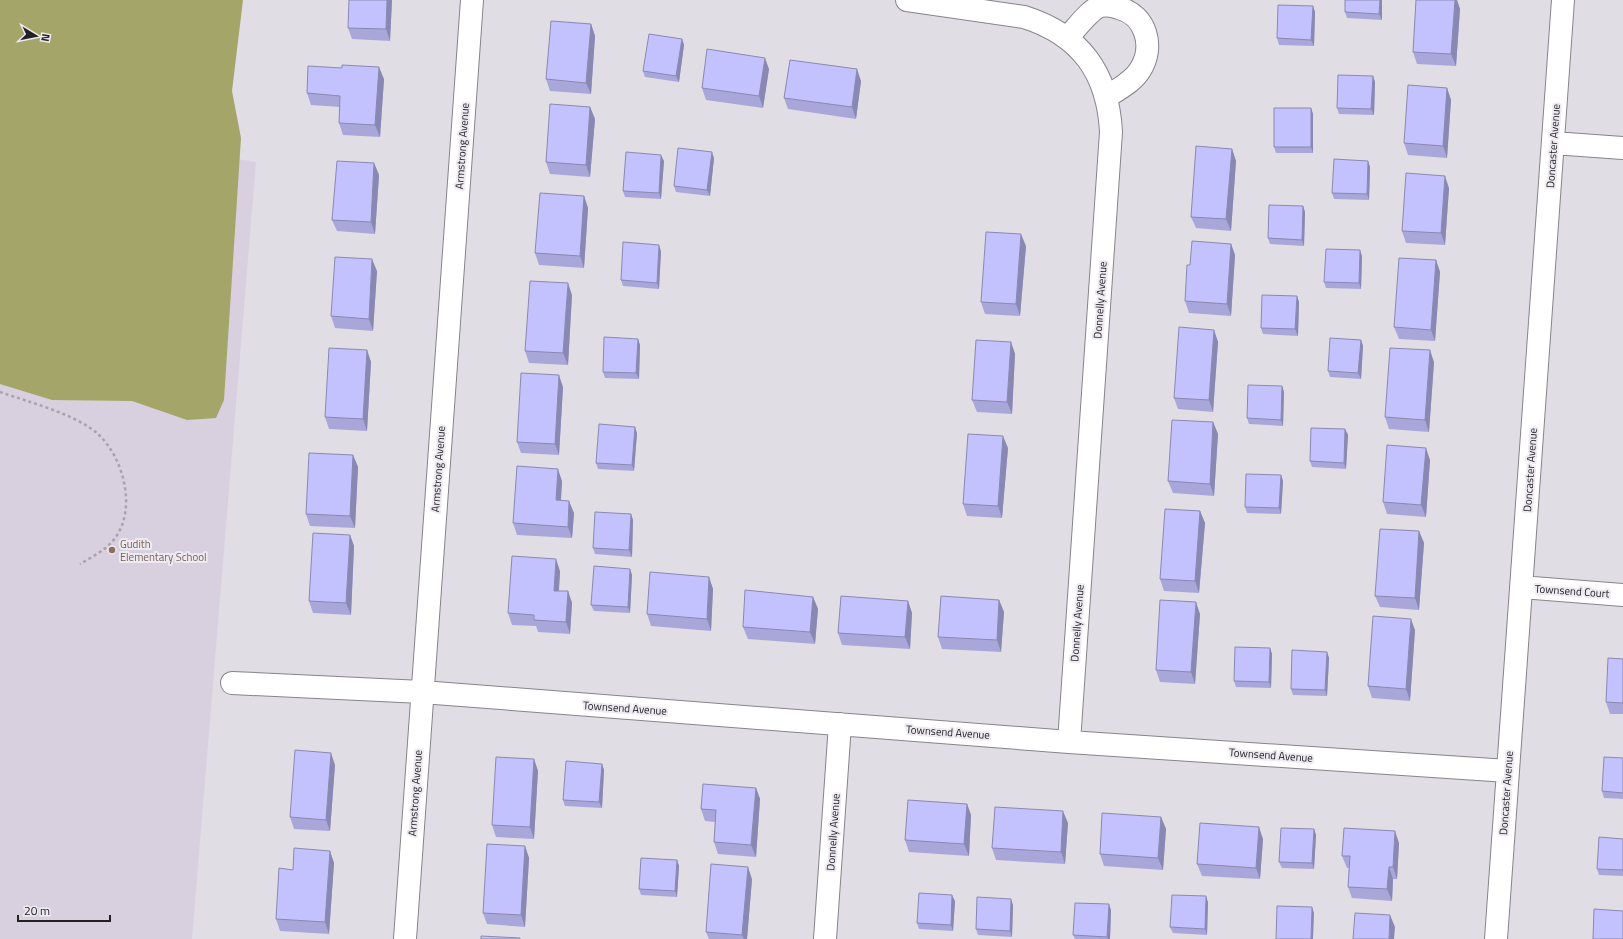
<svg xmlns="http://www.w3.org/2000/svg" width="1623" height="939" font-family="'Titillium Web',sans-serif">
<style>
.built{fill:#d8d0df}
.forest{fill:#a3a668}
.lines{fill:none;stroke-linecap:round;stroke-linejoin:round}
.street-casing{stroke:#87838b;stroke-width:24}
.path{stroke:#a7a3aa;stroke-width:2.5;stroke-dasharray:3 3;stroke-linecap:butt}
.street{stroke:#fff;stroke-width:22}
.wall{fill:#a9a7da}
.shaded-wall{fill:#8988b2}
.building{fill:#c4c2fe;stroke:#8988b2}
.education-dot{fill:#8d6e63;stroke:#eeeaf2;stroke-width:1.5}
.labels{text-anchor:middle;stroke-width:4;stroke-linejoin:round;paint-order:stroke}
.street-label{font-size:11px;fill:#232124;stroke:#eeeaf2}
.education-label{font-size:11px;fill:#785e54;stroke:#eeeaf2;text-anchor:start}
</style>
<rect width="100%" height="100%" fill="#e1dde5"/>
<path class="built" d="M0,121L256,162L192,939H0Z"/>
<path class="forest" d="M0,0H243L232,91L241,138L224,400L216,418L187,420L132,401L52,400L0,384Z"/>
<g class="lines">
<g class="street-casing">
<path id="street" d="M907,0L1024,17C1081,35 1108,73 1111,132L1069,742
M1067,38C1075,30 1090,9 1101,6C1107,5 1114,6 1119,8C1146,15 1155,47 1140,70C1133,82 1118,89 1107,97
M1553,143L1623,148
M1521,587L1623,595
M232,683L422,692L1069,742L1508,771
M405,939L472,0
M825,939L840,724
M1496,939L1563,0"/>
</g>
<path class="path" d="M0,392C28,402 76,414 98,434C125,459 139,515 110,544C102,552 90,558 80,564"/>
<use href="#street" class="street"/>
</g>
<path class="wall" d="M392,0L390,41L352,39L348,28Z
M1345,0H1382V20L1347,18L1345,12Z
M1416,0H1457L1460,9L1456,66L1417,64L1413,52Z
M1313,6L1315,12L1314,46L1279,45L1277,38Z
M591,24L595,36L591,94L550,91L546,79Z
M682,39L684,45L679,82L645,77L643,71Z
M769,69L763,108L706,100L702,88Z
M1373,76L1375,82L1374,115L1339,114L1337,108Z
M384,79L380,137L343,135L339,123L340,107L311,105L307,93Z
M861,81L856,119L788,109L784,98Z
M1447,88L1451,100L1447,158L1408,155L1404,143Z
M590,107L595,119L590,177L550,174L546,162Z
M1311,108L1313,114V153H1276L1274,147Z
M1232,149L1236,161L1231,231L1196,228L1191,217Z
M714,158L710,196L676,192L674,186Z
M664,161L661,199L625,197L623,191Z
M1368,161L1370,167L1369,200L1334,199L1332,193Z
M374,163L379,175L375,234L337,231L332,220Z
M1449,188L1445,245L1406,243L1402,231Z
M584,196L588,208L584,268L539,265L535,253Z
M1303,206L1305,212L1304,246L1270,244L1268,238Z
M1231,244L1235,255L1231,316L1189,313L1185,301L1190,265Z
M1026,246L1020,316L985,314L981,302Z
M661,251L659,289L623,286L621,280Z
M1362,256L1361,289L1326,288L1324,282Z
M1436,260L1440,272L1435,341L1399,339L1394,327Z
M377,271L373,331L335,328L331,316Z
M572,295L568,365L529,363L525,351Z
M1297,296L1299,302L1298,336L1263,334L1261,328Z
M1214,330L1218,342L1213,412L1178,409L1174,398Z
M638,339L640,345L639,379L605,378L603,372Z
M1361,340L1363,346L1361,379L1330,377L1328,371Z
M1011,342L1015,354L1012,414L977,412L972,400Z
M367,350L371,362L367,431L329,429L325,417Z
M1434,362L1429,432L1389,429L1385,417Z
M1282,386L1284,392L1283,426L1249,424L1247,418Z
M563,387L559,455L521,453L517,442Z
M1213,422L1218,434L1214,496L1173,493L1168,481Z
M1345,429L1348,435L1346,469L1312,467L1310,461Z
M637,433L634,471L598,469L596,463Z
M1008,448L1002,518L967,516L963,504Z
M353,455L358,467L355,528L310,526L306,514Z
M1430,460L1426,517L1387,514L1383,502Z
M1281,475L1283,481L1281,514L1247,513L1245,507Z
M562,481L561,501L574,513L572,538L517,535L513,523Z
M1200,511L1205,523L1199,593L1164,591L1160,579Z
M631,514L633,520L632,557L595,554L593,548Z
M1419,531L1424,543L1419,610L1380,607L1375,596Z
M350,535L354,546L351,615L313,613L309,601Z
M630,569L632,575L630,613L594,611L591,605Z
M560,571L559,591H568L572,603L570,634L538,632L536,626L512,625L508,613Z
M709,577L713,589L711,631L651,626L647,614Z
M813,597L818,609L815,644L748,639L743,627Z
M999,600L1004,612L1001,652L942,649L938,637Z
M908,601L912,613L910,649L842,645L838,633Z
M1200,614L1195,684L1160,682L1156,670Z
M1415,630L1410,701L1372,698L1368,686Z
M1270,648L1272,654L1271,688L1236,687L1234,681Z
M1327,652L1329,658L1327,696L1293,695L1291,689Z
M1623,659V714H1610L1606,702Z
M1623,758V799L1604,798L1602,791Z
M534,759L538,771L534,839L496,837L492,825Z
M602,764L604,770L602,808L565,806L563,800Z
M335,765L330,831L294,829L290,817Z
M756,788L760,799L756,857L718,854L714,842L715,822L705,821L701,809Z
M967,804L971,815L969,856L909,852L905,840Z
M1161,817L1166,829L1163,870L1104,866L1100,854Z
M1068,823L1065,864L996,860L992,848Z
M1314,829L1316,835L1314,869L1282,868L1279,862Z
M1263,839L1260,879L1202,876L1197,864Z
M1623,839V876L1599,875L1597,869Z
M1399,843L1397,879H1393L1392,901L1352,898L1348,887L1349,868H1347L1342,856Z
M525,846L529,858L525,927L487,924L483,913Z
M330,851L334,863L329,934L280,931L276,919L293,870Z
M677,860L679,866L677,897L641,895L639,889Z
M752,879L747,939H709L706,932Z
M955,901L953,931L919,929L917,923Z
M1208,902L1207,935L1173,933L1170,927Z
M1013,905L1012,937L978,935L976,929Z
M1111,910L1110,939H1075L1073,935Z"/>
<path class="shaded-wall" d="M387,0H392L390,41L386,29Z
M1380,0H1382V20L1379,14Z
M1455,0H1457L1460,9L1456,66L1451,54Z
M1313,6L1315,12L1314,46L1311,40Z
M591,24L595,36L591,94L586,83Z
M682,39L684,45L679,82L676,76Z
M765,58L769,69L763,108L759,96Z
M379,67L384,79L380,137L375,125Z
M857,69L861,81L856,119L852,107Z
M1373,76L1375,82L1374,115L1371,109Z
M1447,88L1451,100L1447,158L1443,146Z
M590,107L595,119L590,177L586,165Z
M1311,108L1313,114V153L1311,147Z
M1232,149L1236,161L1231,231L1226,219Z
M712,152L714,158L710,196L707,190Z
M661,155L664,161L661,199L659,193Z
M1368,161L1370,167L1369,200L1367,194Z
M374,163L379,175L375,234L371,222Z
M1445,176L1449,188L1445,245L1441,233Z
M584,196L588,208L584,268L580,256Z
M1303,206L1305,212L1304,246L1302,240Z
M1021,234L1026,246L1020,316L1016,304Z
M1231,244L1235,255L1231,316L1227,304Z
M659,245L661,251L659,289L657,283Z
M1360,250L1362,256L1361,289L1359,283Z
M372,259L377,271L373,331L369,319Z
M1436,260L1440,272L1435,341L1431,330Z
M568,283L572,295L568,365L563,353Z
M1297,296L1299,302L1298,336L1295,329Z
M1214,330L1218,342L1213,412L1209,400Z
M638,339L640,345L639,379L636,373Z
M1361,340L1363,346L1361,379L1358,373Z
M1011,342L1015,354L1012,414L1007,402Z
M367,350L371,362L367,431L363,419Z
M1430,350L1434,362L1429,432L1425,420Z
M559,375L563,387L559,455L555,444Z
M1282,386L1284,392L1283,426L1281,420Z
M1213,422L1218,434L1214,496L1210,484Z
M635,427L637,433L634,471L632,465Z
M1345,429L1348,435L1346,469L1344,463Z
M1003,436L1008,448L1002,518L998,506Z
M1426,448L1430,460L1426,517L1421,505Z
M353,455L358,467L355,528L350,516Z
M558,469L562,481L560,512L556,500Z
M1281,475L1283,481L1281,514L1279,508Z
M569,501L574,513L572,538L568,527Z
M1200,511L1205,523L1199,593L1195,581Z
M631,514L633,520L632,557L629,550Z
M1419,531L1424,543L1419,610L1415,598Z
M350,535L354,546L351,615L346,603Z
M556,559L560,571L558,602L554,591Z
M630,569L632,575L630,613L628,607Z
M709,577L713,589L711,631L707,619Z
M568,591L572,603L570,634L566,622Z
M813,597L818,609L815,644L810,632Z
M999,600L1004,612L1001,652L997,640Z
M908,601L912,613L910,649L905,637Z
M1196,602L1200,614L1195,684L1191,672Z
M1411,619L1415,630L1410,701L1406,689Z
M1270,648L1272,654L1271,688L1269,682Z
M1327,652L1329,658L1327,696L1325,690Z
M331,753L335,765L330,831L326,820Z
M534,759L538,771L534,839L530,827Z
M602,764L604,770L602,808L599,802Z
M756,788L760,799L756,857L751,845Z
M967,804L971,815L969,856L964,844Z
M1063,811L1068,823L1065,864L1061,852Z
M1161,817L1166,829L1163,870L1158,858Z
M1259,827L1263,839L1260,879L1256,868Z
M1314,829L1316,835L1314,869L1312,863Z
M1395,831L1399,843L1397,879L1393,867Z
M525,846L529,858L525,927L521,915Z
M330,851L334,863L329,934L325,922Z
M677,860L679,866L677,897L675,891Z
M748,867L752,879L747,939H744L742,935Z
M1389,867L1393,879L1392,901L1387,889Z
M952,895L955,901L953,931L951,925Z
M1206,896L1208,902L1207,935L1205,929Z
M1011,899L1013,905L1012,937L1010,931Z
M1109,904L1111,910L1110,939H1108L1107,937Z
M1312,907L1314,913L1313,939H1311Z
M1390,915L1395,927L1394,939H1389Z"/>
<path class="building" d="M349,0H387L386,29L348,28Z
M1345,0H1380L1379,14L1345,12Z
M1416,0H1455L1451,54L1413,52Z
M1278,5L1313,6L1311,40L1277,38Z
M551,21L591,24L586,83L546,79Z
M649,34L682,39L676,76L643,71Z
M707,49L765,58L759,96L702,88Z
M790,60L857,69L852,107L784,98Z
M342,65L379,67L375,125L339,123L340,96L307,93L308,66L342,68Z
M1338,75L1373,76L1371,109L1337,108Z
M1408,85L1447,88L1443,146L1404,143Z
M550,104L590,107L586,165L546,162Z
M1274,108H1311V147H1274Z
M1196,146L1232,149L1226,219L1191,217Z
M678,148L712,152L707,190L674,186Z
M626,152L661,155L659,193L623,191Z
M1334,159L1368,161L1367,194L1332,193Z
M337,161L374,163L371,222L332,220Z
M1406,173L1445,176L1441,233L1402,231Z
M540,193L584,196L580,256L535,253Z
M1269,205L1303,206L1302,240L1268,238Z
M986,232L1021,234L1016,304L981,302Z
M1192,241L1231,244L1227,304L1185,301L1187,265H1190Z
M623,242L659,245L657,283L621,280Z
M1326,249L1360,250L1359,283L1324,282Z
M335,257L372,259L369,319L331,316Z
M1399,258L1436,260L1431,330L1394,327Z
M530,281L568,283L563,353L525,351Z
M1262,295L1297,296L1295,329L1261,328Z
M1179,327L1214,330L1209,400L1174,398Z
M604,337L638,339L636,373L603,372Z
M1330,338L1361,340L1358,373L1328,371Z
M976,340L1011,342L1007,402L972,400Z
M329,348L367,350L363,419L325,417Z
M1390,348L1430,350L1425,420L1385,417Z
M521,373L559,375L555,444L517,442Z
M1248,385L1282,386L1281,420L1247,418Z
M1172,420L1213,422L1210,484L1168,481Z
M599,424L635,427L632,465L596,463Z
M1311,428L1345,429L1344,463L1310,461Z
M968,434L1003,436L998,506L963,504Z
M1387,445L1426,448L1421,505L1383,502Z
M309,453L353,455L350,516L306,514Z
M517,466L558,469L556,500L569,501L568,527L513,523Z
M1246,474L1281,475L1279,508L1245,507Z
M1165,509L1200,511L1195,581L1160,579Z
M595,512L631,514L629,550L593,548Z
M1380,529L1419,531L1415,598L1375,596Z
M313,533L350,535L346,603L309,601Z
M512,556L556,559L554,591H568L566,622L534,620V615L508,613Z
M594,566L630,569L628,607L591,605Z
M650,572L709,577L707,619L647,614Z
M745,590L813,597L810,632L743,627Z
M841,596L908,601L905,637L838,633Z
M941,596L999,600L997,640L938,637Z
M1160,600L1196,602L1191,672L1156,670Z
M1373,616L1411,619L1406,689L1368,686Z
M1235,647L1270,648L1269,682L1234,681Z
M1292,650L1327,652L1325,690L1291,689Z
M1608,658L1623,659V703L1606,702Z
M295,750L331,753L326,820L290,817Z
M496,757L534,759L530,827L492,825Z
M1604,757L1623,758V793L1602,791Z
M566,761L602,764L599,802L563,800Z
M703,784L756,788L751,845L714,842L716,810L701,809Z
M908,800L967,804L964,844L905,840Z
M995,807L1063,811L1061,852L992,848Z
M1102,813L1161,817L1158,858L1100,854Z
M1200,823L1259,827L1256,868L1197,864Z
M1281,828L1314,829L1312,863L1279,862Z
M1344,828L1395,831L1393,867H1389L1387,889L1348,887L1350,856H1342Z
M1599,837L1623,839V870L1597,869Z
M487,844L525,846L521,915L483,913Z
M294,848L330,851L325,922L276,919L279,868L293,870Z
M641,858L677,860L675,891L639,889Z
M711,864L748,867L742,935L706,932Z
M919,893L952,895L951,925L917,923Z
M1172,895L1206,896L1205,929L1170,927Z
M977,897L1011,899L1010,931L976,929Z
M1075,903L1109,904L1107,937L1073,935Z
M1277,906L1312,907L1311,939H1276Z
M1594,909L1623,911V939H1593Z
M1355,913L1390,915L1389,939H1353Z
M481,936L520,938V939H481Z"/>
<circle class="education-dot" cx="112" cy="550" r="4"/>
<g class="labels">
<g class="street-label">
<text transform="translate(462 146) rotate(-86)" y="4">Armstrong Avenue</text>
<text transform="translate(1553 146) rotate(-86)" y="4">Doncaster Avenue</text>
<text transform="translate(1100 300) rotate(-86)" y="4">Donnelly Avenue</text>
<text transform="translate(438 469) rotate(-86)" y="4">Armstrong Avenue</text>
<text transform="translate(1530 470) rotate(-86)" y="4">Doncaster Avenue</text>
<text transform="translate(1572 591) rotate(4)" y="4">Townsend Court</text>
<text transform="translate(1077 623) rotate(-86)" y="4">Donnelly Avenue</text>
<text transform="translate(625 708) rotate(4)" y="4">Townsend Avenue</text>
<text transform="translate(948 732) rotate(4)" y="4">Townsend Avenue</text>
<text transform="translate(1271 755) rotate(4)" y="4">Townsend Avenue</text>
<text transform="translate(415 793) rotate(-86)" y="4">Armstrong Avenue</text>
<text transform="translate(1506 793) rotate(-86)" y="4">Doncaster Avenue</text>
<text transform="translate(833 832) rotate(-86)" y="4">Donnelly Avenue</text>
</g>
<g class="education-label">
<text x="120" y="548">Gudith<tspan x="120" dy="13">Elementary School</tspan></text>
</g>
</g>
<g transform="translate(36 36) rotate(100)" stroke="#eeeaf2" stroke-width="3" paint-order="stroke">
<path d="M0-3L7 15L0 10L-7 15Z" fill="#232124"/>
<text y="-6" font-size="11" font-weight="bold" text-anchor="middle" fill="#232124">N</text>
</g>
<path d="M18 915v6h92v-6" fill="none" stroke="#232124" stroke-width="2"/>
<text x="24" y="915" font-size="12" fill="#232124" stroke="#eeeaf2" stroke-width="3" paint-order="stroke">20 m</text>
</svg>
